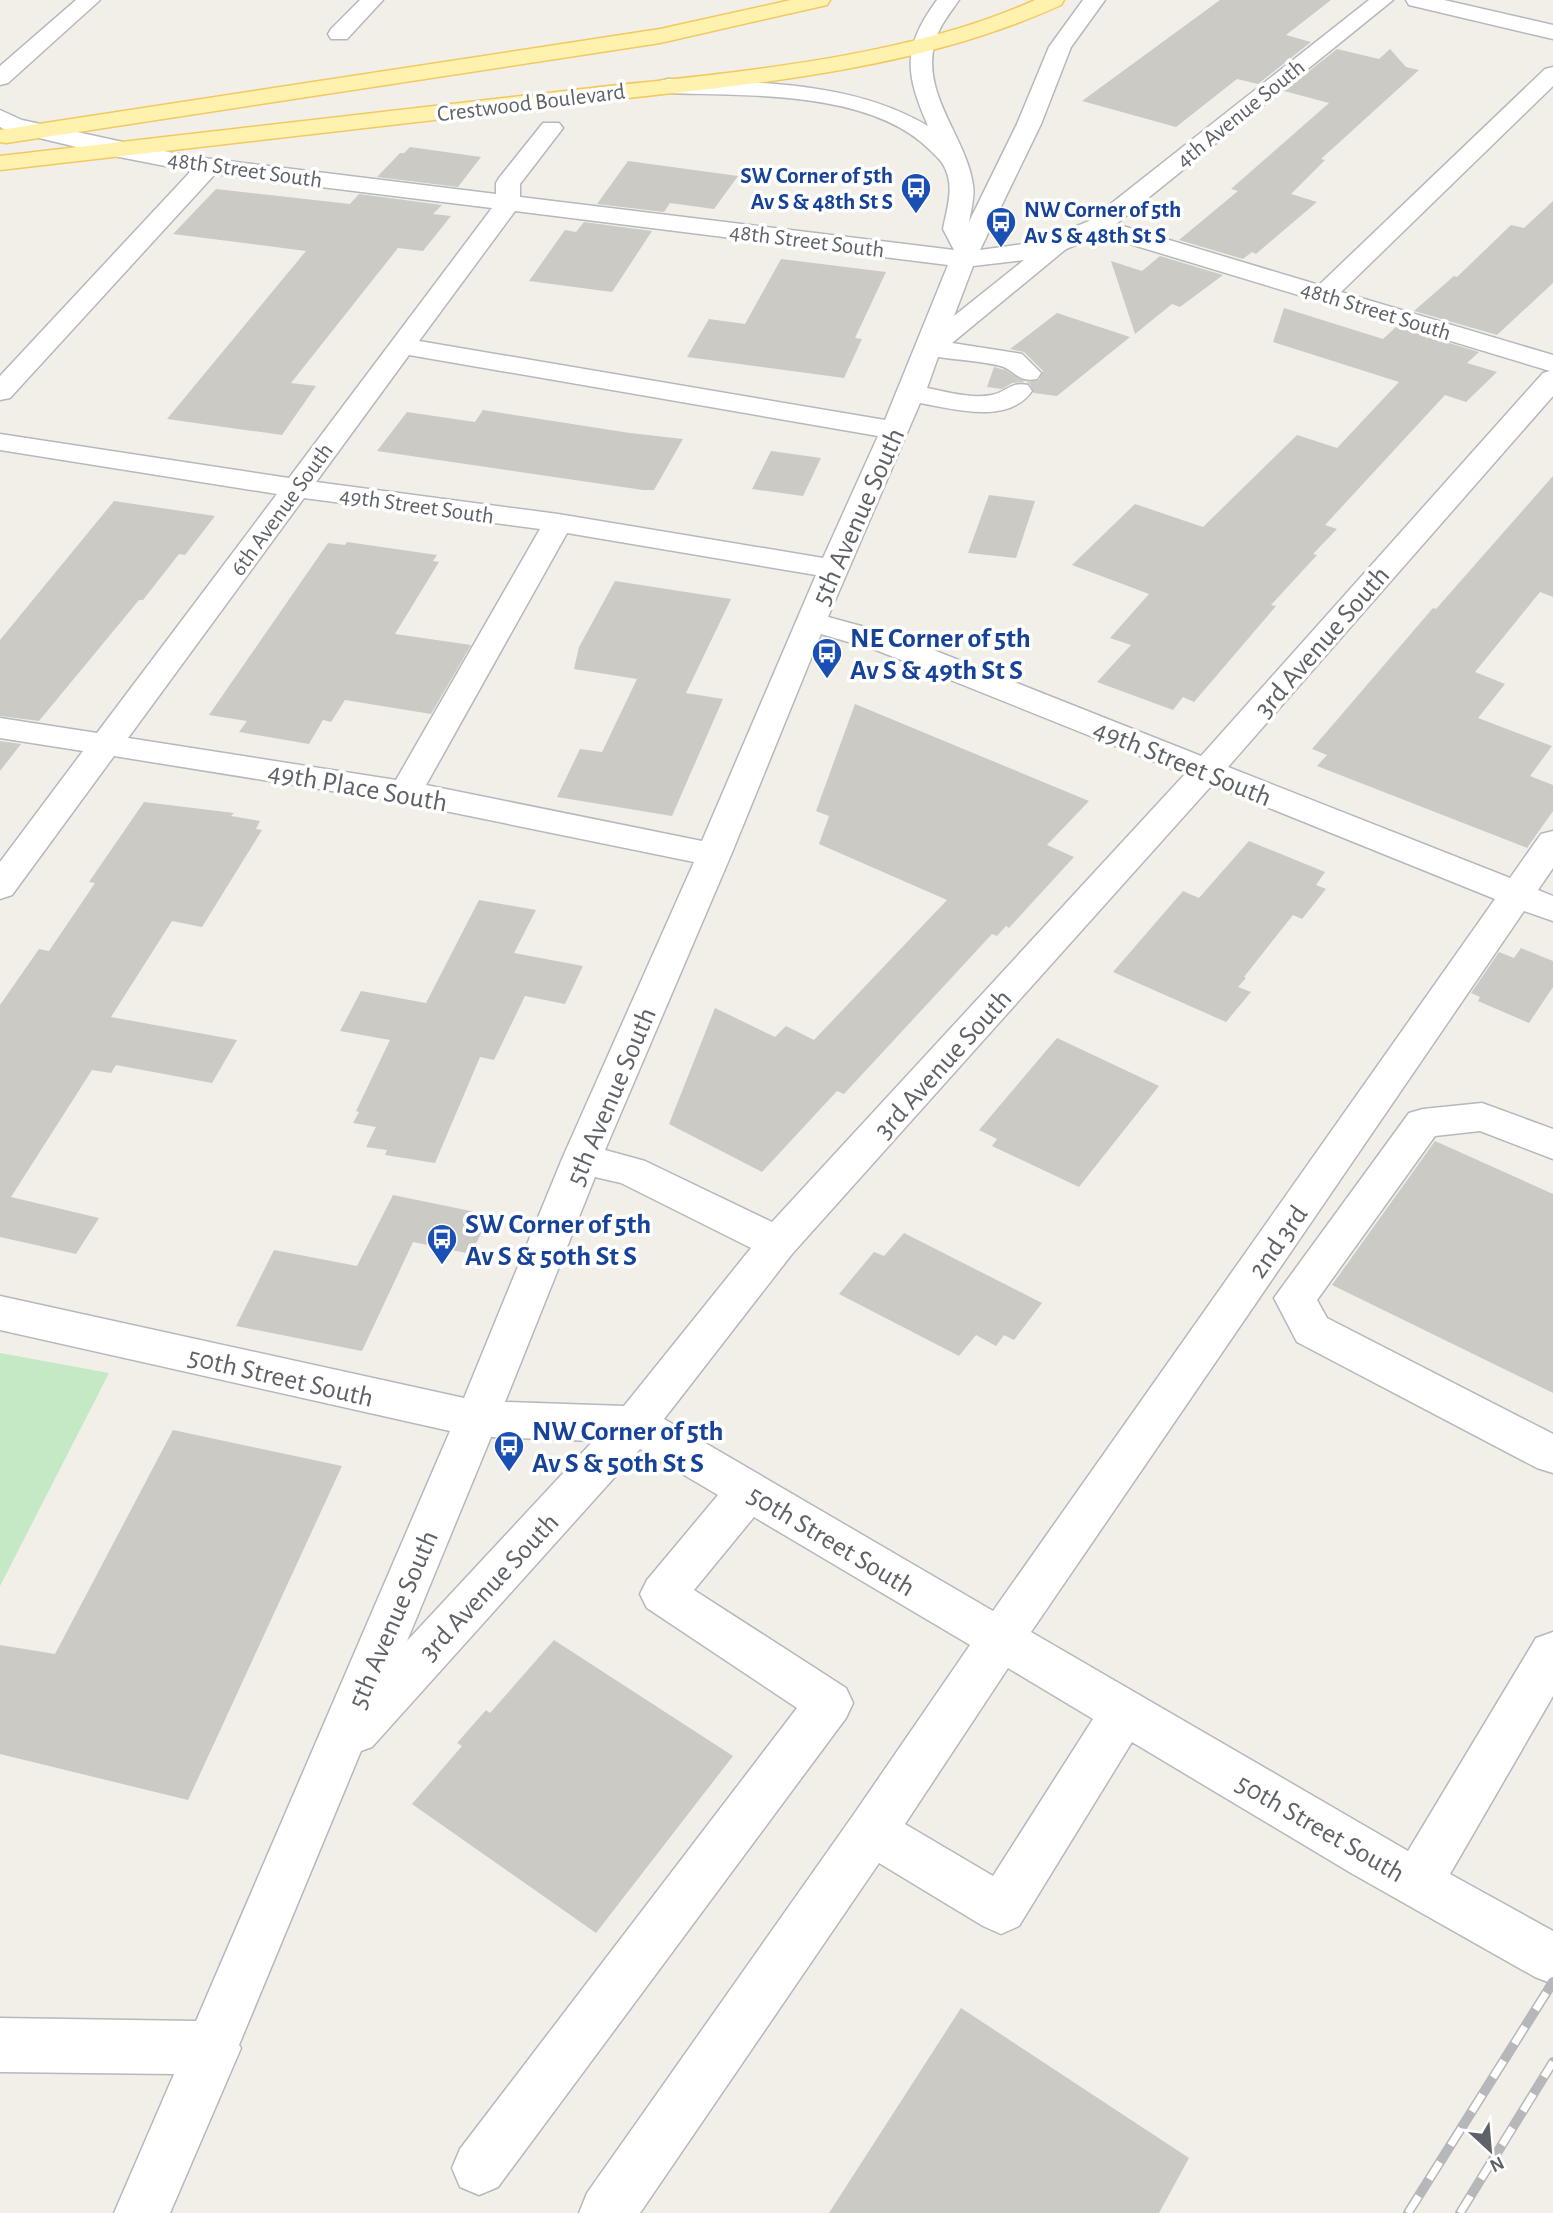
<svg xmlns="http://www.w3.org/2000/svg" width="1553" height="2213" font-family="'Alegreya Sans',sans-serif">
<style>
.green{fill:#c5e8c5}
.building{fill:#cccac5}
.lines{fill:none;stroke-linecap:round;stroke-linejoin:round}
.minor-casing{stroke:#b5b8bc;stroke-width:3}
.major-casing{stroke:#f2c960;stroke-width:3}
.minor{fill:#fff;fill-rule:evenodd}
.major{fill:#fff2af;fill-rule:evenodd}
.rail-casing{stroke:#b6b7b8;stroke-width:10}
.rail{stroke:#fff;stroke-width:7;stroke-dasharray:20;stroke-linecap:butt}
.labels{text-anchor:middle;stroke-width:7;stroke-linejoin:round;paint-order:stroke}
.far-street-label{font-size:23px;fill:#5f6368;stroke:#fff}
.far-transit-label{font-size:23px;font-weight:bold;fill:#164399;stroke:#fff;text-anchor:end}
.street-label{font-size:28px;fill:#5f6368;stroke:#fff}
.transit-label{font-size:28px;font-weight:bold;fill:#164399;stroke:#fff;text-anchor:start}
</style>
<rect width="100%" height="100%" fill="#f1efe8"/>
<path class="green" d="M0,1353L109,1373L0,1586Z"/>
<path class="building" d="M1220,0H1331L1286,35L1311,42L1258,84L1237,79L1176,127L1082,101Z
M1337,49L1379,59L1390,49L1406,67L1419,70L1321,159L1325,160L1291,194L1317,202L1256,254L1252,252L1243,259L1179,240L1238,191L1231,189L1329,103L1284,91Z
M410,147L481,157L458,187L377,177L400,153H404Z
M628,161L738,176L714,209L670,203L664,212L597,204Z
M216,189L350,204L359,194L442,205L433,214L451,216L423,251L398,248L291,383L316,386L282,435L167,419L306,251L173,234Z
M1553,201V283L1497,335L1414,311L1454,276L1457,277L1511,225L1524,228Z
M584,222L652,231L612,292L529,281L565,230L576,232Z
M1160,256L1223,275L1180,307L1172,304L1135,334L1111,261L1142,271Z
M781,259L886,272L855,338L862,339L844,378L687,357L709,319L745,324Z
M1284,308L1383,339L1396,327L1479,352L1467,363L1497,372L1466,402L1445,395L1325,525L1337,529L1313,554L1317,555L1271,605L1276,606L1194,702L1183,697L1173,710L1097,682L1131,645L1110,638L1149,594L1072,565L1135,504L1203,527L1297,435L1337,448L1399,382L1273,342Z
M1057,313L1130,337L1057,396L1034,393L1030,384L1026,382L1039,380L1043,371L1024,352L1010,349Z
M994,367L1005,370L1025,382L1012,383L1002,389L987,387Z
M483,410L630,433L683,439L654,490H643L377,451L407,412L475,422Z
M771,451L821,458L803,496L752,489Z
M1553,476V597L1540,592L1475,672L1505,684L1478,718L1552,746L1530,776L1553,785V811L1527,848L1317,766L1327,755L1312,749L1433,608L1436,609Z
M989,495L1035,501L1016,558L968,553Z
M114,501L215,516L185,555L179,554L143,600H139L39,721L0,716V640Z
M347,542L437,555L433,561L439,562L395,634L471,645L431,714L345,700L331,722L323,720L309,744L239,732L247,721L209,715L328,543L345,545Z
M615,581L731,599L686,693L723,699L672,816L557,797L580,749L602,752L637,679L574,669L579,647Z
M855,704L1089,801L1047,845L1074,857L1009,928L1006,926L997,936L992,934L844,1094L837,1091L762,1172L669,1124L715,1008L775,1037L786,1026L814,1040L947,900L819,844L829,816L816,811Z
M0,741L21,744L0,771Z
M144,802L234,813L231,816L260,821L256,829L262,830L202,927L172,921L111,1017L237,1040L212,1083L116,1065L111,1073L92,1070L11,1197L99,1218L76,1254L0,1237V1005L39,949L49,951L95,883L89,882Z
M1249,841L1325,872L1316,885L1326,889L1302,919L1293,915L1244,977L1246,978L1238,987L1251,992L1226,1022L1113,972L1183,891L1199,898Z
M479,900L536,910L514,953L583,966L565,1004L525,996L494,1060L480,1057L435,1163L385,1155L387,1150L366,1147L376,1127L353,1123L359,1112L356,1111L390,1040L340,1031L361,991L426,1003Z
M1521,948L1553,961V987L1529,1023L1478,1001L1480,997L1471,993L1499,952L1514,958Z
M1057,1038L1159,1086L1079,1187L992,1146L997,1139L979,1130Z
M1435,1141L1553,1194V1393L1332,1285Z
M393,1195L490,1215L471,1254L413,1242L362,1351L236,1326L274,1250L357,1266Z
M904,1233L1042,1303L1014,1340L1004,1335L996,1346L976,1335L959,1356L839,1294L874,1252L884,1256Z
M173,1430L342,1466L188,1800L0,1754V1645L55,1654Z
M554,1640L733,1756L596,1933L412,1804L462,1746L457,1743L486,1710L490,1713Z
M961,2008L1189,2158L1159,2213H829Z"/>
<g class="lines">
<g class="minor-casing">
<path id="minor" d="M76,0H100L8,83L0,85V66Z
M360,0H383L347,39H331L328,34L331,29Z
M937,0H959C950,13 939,26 935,42C920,94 966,136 973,185C975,197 971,210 969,222L1017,124L1049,47L1083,0H1105L1071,47L1041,124L980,250L1039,242L1089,221L1369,0H1393L1116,224L1319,285L1545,69L1553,67V86L1341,292L1553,355V396L1228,767L1510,878L1541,834L1553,831V868L1538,890L1553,896V921L1524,911L1031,1632L1408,1851L1536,1638L1553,1632V1696L1450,1874L1553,1931V1984L1535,1977L1351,1873L1132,1742L1019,1926L1001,1934L983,1926L879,1863L640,2213H579L587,2193L854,1814L970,1645L754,1517L694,1590L846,1688L853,1703L846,1718L498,2187L479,2195L460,2187L452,2168L460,2149L797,1708L647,1608L640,1594L647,1580L718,1495L640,1449L372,1747L361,1751L239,2045L241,2048L170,2213H114L174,2074L0,2072V2018L196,2021L450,1431L0,1330V1296L464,1398L562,1159L694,862L406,803L114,756L12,895L0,899V862L83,751L0,738V718L97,733L277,494L0,450V434L289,478L492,208L215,174L10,398L0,400V376L191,171L114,156L6,130L0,127V110L22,120L187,156L496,194V183L499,178L543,123H559L563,128L520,184V197L954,250L943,229C947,208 955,186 944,166C941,160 935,155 930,150C870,90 748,96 668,93L660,91L657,86L660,81L668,79C755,83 850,80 928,126C905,73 902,48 937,0ZM515,211L948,265L885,420L419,341ZM1100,235L1550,371L1543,373L1201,756L898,636L828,617L920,403C954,409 1008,425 1032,391L1028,385C1011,381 1007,392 992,395C971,399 947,392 927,388L938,357C958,360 982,361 1001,366C1016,371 1018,383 1037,379L1041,373L1022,354L952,343L1066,249ZM1024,260L954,316L973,266ZM409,355L878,436L823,558L558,514L316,482ZM304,498L540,529L396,780L128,738ZM567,533L816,575L702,841L426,785ZM821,634L876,650L1185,774L772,1222L645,1161L605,1150L731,855ZM1212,785L1495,899L993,1611L664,1419L792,1254ZM595,1177L621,1183L751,1248L624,1406L505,1402ZM491,1437L593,1441L407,1641ZM1008,1668L1093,1719L993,1876L905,1824Z
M1406,0H1444L1553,25V39L1409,5Z
M1482,1103L1553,1129V1159L1480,1131L1435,1136L1317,1300L1327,1318L1553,1434V1473L1537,1468L1297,1342L1274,1298L1409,1113L1423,1109Z"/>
</g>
<g class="major-casing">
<path id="major" d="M791,0H830L827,5L660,43L6,143L0,142V130L6,129L660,29Z
M1035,0H1064L1061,5C907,75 730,86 564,105C376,127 188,148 0,170V156C191,134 383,112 574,90C722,73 900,61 1035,0Z"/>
</g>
<use href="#minor" class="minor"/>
<use href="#major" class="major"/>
<g class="rail-casing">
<path id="rail" d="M1408,2213L1553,1982
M1460,2213L1553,2062"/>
</g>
<use href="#rail" class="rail"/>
</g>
<defs>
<g id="bus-pin" transform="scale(1.575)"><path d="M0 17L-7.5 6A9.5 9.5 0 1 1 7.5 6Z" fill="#1a4fb4" stroke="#fff"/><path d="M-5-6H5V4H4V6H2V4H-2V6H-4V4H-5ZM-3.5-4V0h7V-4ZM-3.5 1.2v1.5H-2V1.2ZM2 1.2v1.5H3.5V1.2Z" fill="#fff"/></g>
</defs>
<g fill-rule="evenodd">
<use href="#bus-pin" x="916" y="188"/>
<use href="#bus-pin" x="1001" y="222"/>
<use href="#bus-pin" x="827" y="653"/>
<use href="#bus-pin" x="442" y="1239"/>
<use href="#bus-pin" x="509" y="1446"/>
</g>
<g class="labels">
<g class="far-street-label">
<text transform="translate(531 102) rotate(-7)" y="8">Crestwood Boulevard</text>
<text transform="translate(1240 113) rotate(-39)" y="8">4th Avenue South</text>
<text transform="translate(245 169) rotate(8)" y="8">48th Street South</text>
<text transform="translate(807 240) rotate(7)" y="8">48th Street South</text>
<text transform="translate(1376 310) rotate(17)" y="8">48th Street South</text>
<text transform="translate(417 505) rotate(8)" y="8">49th Street South</text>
<text transform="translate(281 509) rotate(-54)" y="8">6th Avenue South</text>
</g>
<g class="far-transit-label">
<text x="893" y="183">SW Corner of 5th<tspan x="893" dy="26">Av S &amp; 48th St S</tspan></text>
<text x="1024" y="217" text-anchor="start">NW Corner of 5th<tspan x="1024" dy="26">Av S &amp; 48th St S</tspan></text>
</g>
<g class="street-label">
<text transform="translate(857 516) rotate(-66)" y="10">5th Avenue South</text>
<text transform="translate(1321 641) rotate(-49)" y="10">3rd Avenue South</text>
<text transform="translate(1183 762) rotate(22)" y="10">49th Street South</text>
<text transform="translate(358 786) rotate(10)" y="10">49th Place South</text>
<text transform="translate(942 1063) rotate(-48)" y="10">3rd Avenue South</text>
<text transform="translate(610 1096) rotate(-67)" y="10">5th Avenue South</text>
<text transform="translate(1277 1241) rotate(-55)" y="10">2nd 3rd</text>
<text transform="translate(281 1376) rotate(13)" y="10">50th Street South</text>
<text transform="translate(832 1540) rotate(31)" y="10">50th Street South</text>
<text transform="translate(488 1586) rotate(-47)" y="10">3rd Avenue South</text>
<text transform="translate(392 1619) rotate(-67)" y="10">5th Avenue South</text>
<text transform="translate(1321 1827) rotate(30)" y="10">50th Street South</text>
</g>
<g class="transit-label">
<text x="850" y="647">NE Corner of 5th<tspan x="850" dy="32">Av S &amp; 49th St S</tspan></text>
<text x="465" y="1233">SW Corner of 5th<tspan x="465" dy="32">Av S &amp; 50th St S</tspan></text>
<text x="532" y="1440">NW Corner of 5th<tspan x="532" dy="32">Av S &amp; 50th St S</tspan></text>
</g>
</g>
<g transform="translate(1490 2150) rotate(154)" stroke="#ffffff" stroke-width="5" paint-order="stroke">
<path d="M0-5L12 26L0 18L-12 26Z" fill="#5f6368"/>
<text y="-10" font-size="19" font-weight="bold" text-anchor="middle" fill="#5f6368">N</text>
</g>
</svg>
